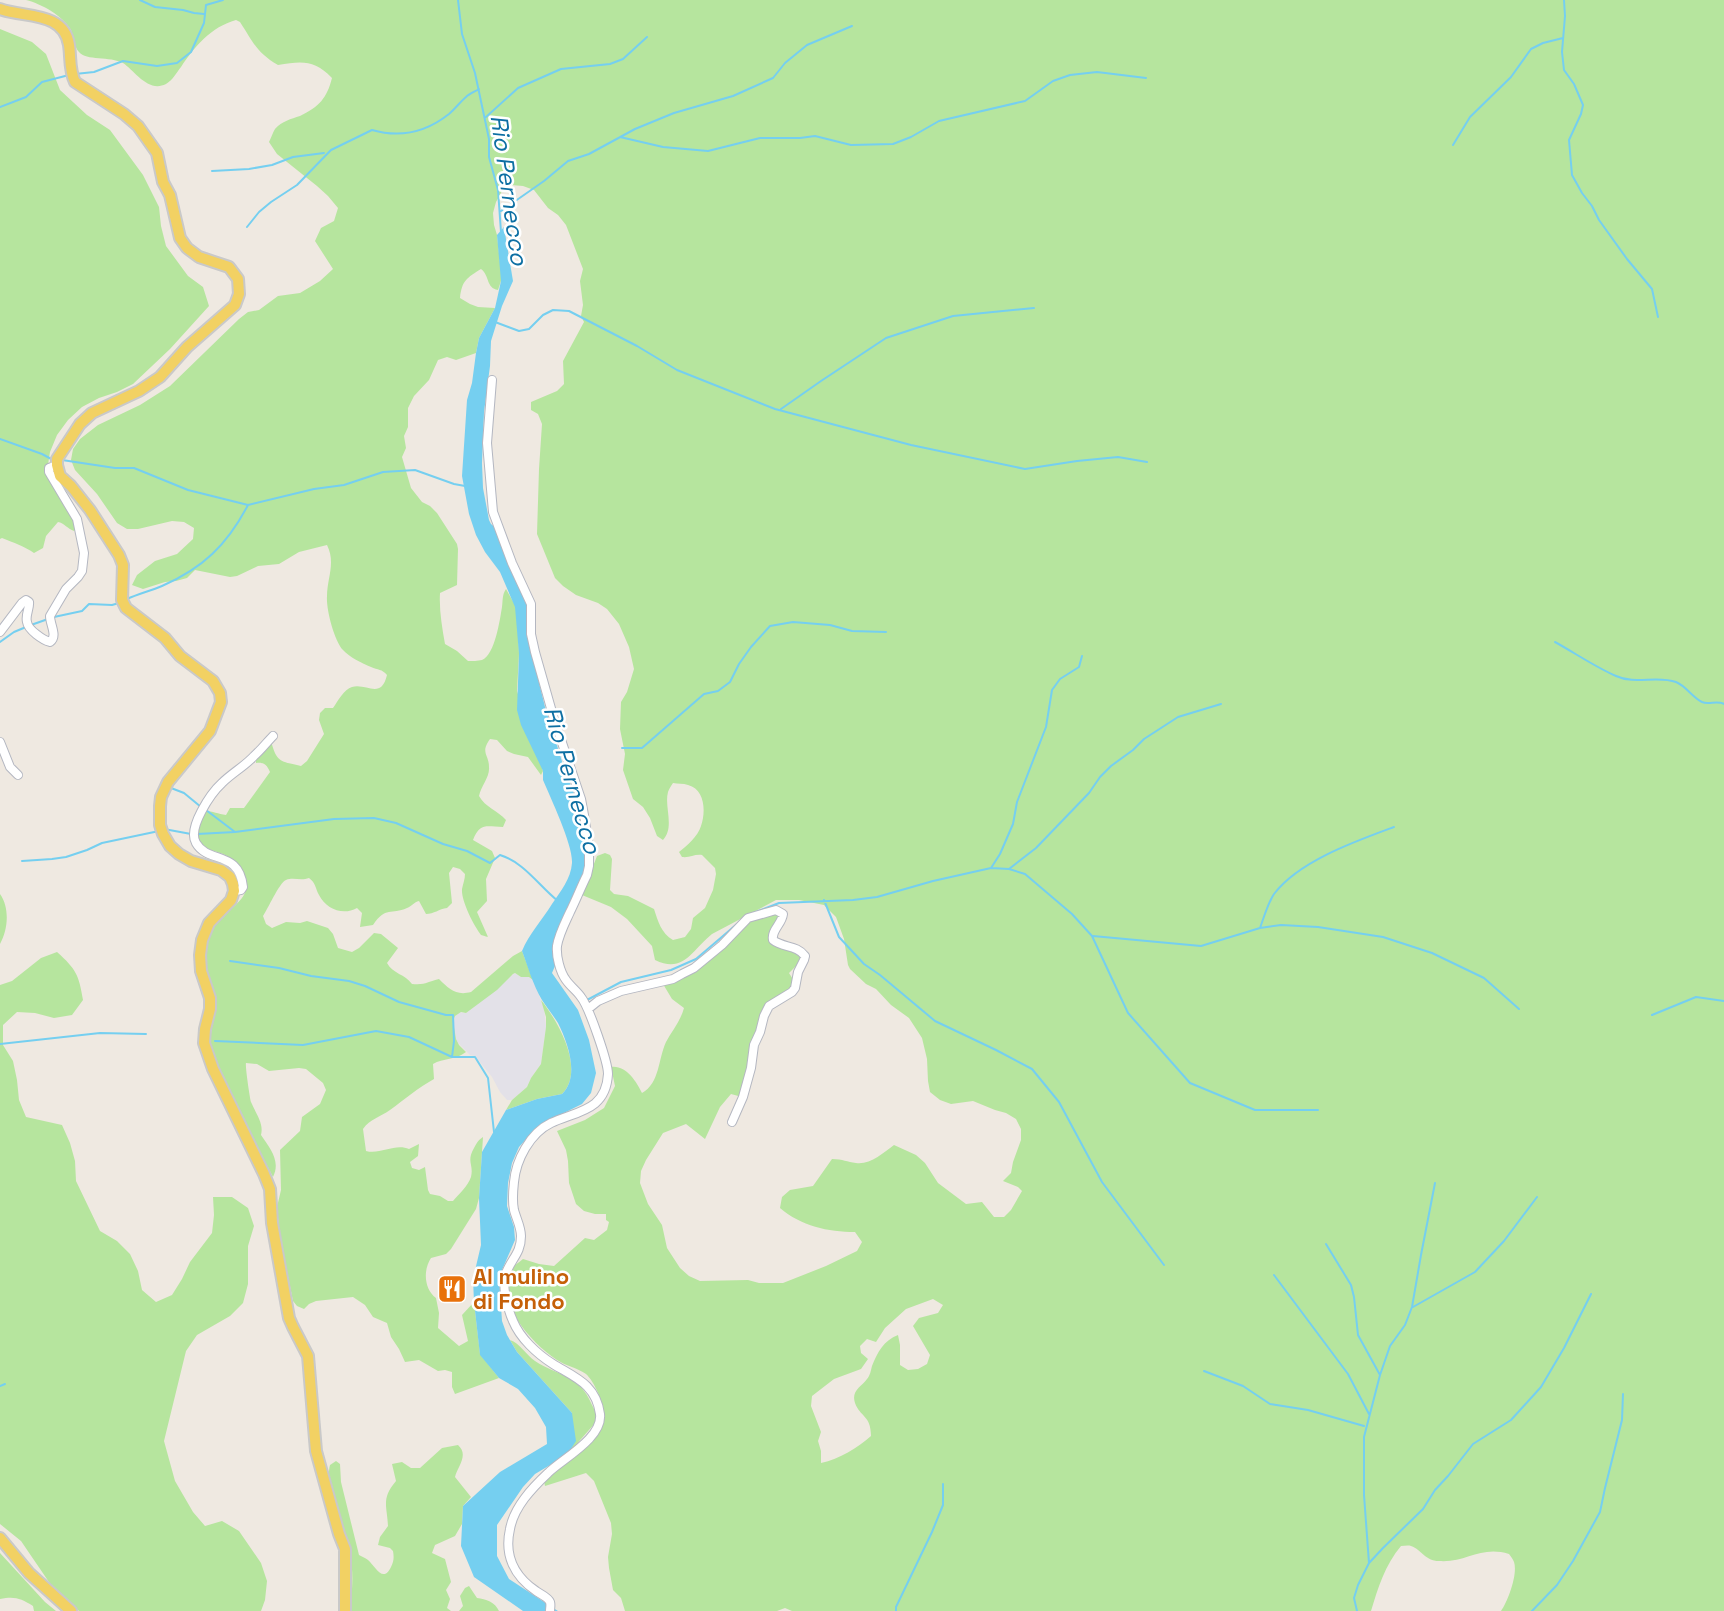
<svg xmlns="http://www.w3.org/2000/svg" width="1724" height="1611" font-family="'Space Grotesk',sans-serif">
<style>
.industrial{fill:#e3e1e8}
.green{fill:#b6e59e;fill-rule:evenodd}
.water{fill:#75cff0}
.lines{fill:none;stroke-linecap:round;stroke-linejoin:round}
.stream{stroke:#75cff0;stroke-width:2}
.minor-casing{stroke:#b4b7c1;stroke-width:10}
.major-casing{stroke:#c9c9c9;stroke-width:14}
.minor{stroke:#fff;stroke-width:8}
.major{stroke:#f2d163;stroke-width:10}
.labels{text-anchor:middle;stroke-width:5;stroke-linejoin:round;paint-order:stroke}
.food-label{font-size:22px;font-weight:bold;fill:#c56008;stroke:#fff;text-anchor:start}
.water-label{font-size:24px;font-style:italic;fill:#0d6fa3;stroke:#fff}
</style>
<rect width="100%" height="100%" fill="#efe9e1"/>
<path class="industrial" d="M515,973L521,977H529L533,980L544,1008L546,1027L541,1064L531,1078L527,1087L512,1100H507L500,1092L492,1077L475,1056L470,1055L458,1043L456,1039L453,1020L455,1016L459,1012L466,1013Z"/>
<path class="green" d="M26,0H1724V1611H1501C1508,1601 1518,1574 1514,1562C1513,1559 1511,1557 1509,1554C1481,1545 1466,1563 1439,1561C1425,1561 1422,1550 1411,1546C1408,1545 1404,1546 1401,1546C1385,1565 1378,1588 1371,1611H792L785,1608L777,1611H625L621,1598L613,1590L609,1568L608,1557L612,1534L611,1523L594,1481L586,1473L545,1486L544,1481C558,1469 602,1438 604,1420C606,1408 595,1382 586,1374C578,1368 566,1366 557,1360C543,1351 527,1335 518,1321C513,1313 506,1281 510,1272C513,1266 518,1263 523,1259L539,1264L554,1266L585,1238L594,1240L607,1230L609,1222L606,1220V1214H595L584,1211L576,1204L569,1183L568,1161L566,1150L557,1131L585,1120L604,1108L615,1086L611,1067C626,1065 636,1081 642,1093C660,1083 658,1059 666,1042C672,1031 681,1020 684,1008L672,999L663,984L676,980L747,920L775,912L780,914L771,939L799,953L802,956L800,962L789,973L794,981L792,988L769,1002L763,1008L750,1054L742,1097L731,1094L720,1107L705,1139L686,1124L663,1133L646,1160L641,1171L640,1183L648,1204L662,1225L667,1248L680,1268L689,1276L700,1281L748,1280L759,1283H783L826,1266L857,1251L862,1242L855,1232C828,1232 801,1226 780,1208L782,1197L790,1190L813,1186L832,1159C843,1159 847,1162 856,1163C870,1165 883,1153 894,1145L916,1155L925,1163L938,1183L966,1204L982,1202L994,1217H1004L1011,1210L1022,1191L1018,1187L1003,1181L1011,1173L1013,1162L1021,1140V1129L1016,1119L1006,1113L995,1110L973,1101L951,1104L940,1100L930,1092L928,1081L927,1059L922,1038L909,1018L891,1005L876,989L866,984L850,969L848,965L844,939L836,917L824,905L799,900H776L712,934C692,950 684,974 655,960L652,946L627,919L611,907L582,895L597,856L605,853L610,855L612,859L610,890L614,894L628,896L654,909C658,921 661,933 673,940L685,937L691,929L693,918L705,908L713,890L716,874L715,868L702,855C694,854 690,858 682,857L679,852C687,846 698,836 701,826C706,812 705,789 688,785C683,783 678,784 673,783C671,786 669,789 668,792C664,807 675,827 663,840L657,836L650,818L643,807L633,799L623,770L625,754L620,729L621,702L627,692L634,669L629,647L619,624L607,609L598,603L576,595L563,586L555,578L537,534L539,469L542,424L538,414L531,410V402L557,391L564,384L563,361L584,322L581,316L583,305L580,281L583,269L566,225L558,215L548,208L534,190L523,186L511,185L502,191L496,202L493,213L494,225L497,235L501,272V281L498,290C486,288 490,276 481,269C467,278 462,280 460,298L470,304L478,307L495,308L479,338L476,353L456,360L447,357L438,360L429,380L414,396L408,408V427L404,436L406,448L402,457L411,488L422,502L430,506L437,513L457,544L458,549L457,585L440,593C439,610 442,627 445,644L457,651L468,661C472,661 478,661 482,660C495,655 500,619 502,607C503,600 502,595 506,589L516,607L518,624L519,654L517,691L543,771L541,775L528,757L514,754L507,751L497,740L490,739C480,753 489,754 489,767C490,777 481,786 479,796C485,807 498,811 506,820L503,827C487,827 480,822 473,840L492,851L495,858L486,879L487,901L477,912L488,937L481,935C474,926 461,901 462,889C463,884 465,879 465,874L460,869L453,867L449,873L452,903L447,908C439,909 434,914 426,914L419,901C414,902 412,906 407,908C391,915 386,906 373,925L360,927L362,913L357,908C343,916 326,909 319,895C315,888 316,883 309,878C301,881 293,877 286,880C279,883 268,909 263,916L266,924L272,928L286,922L300,923L307,921L328,928L333,934L338,948L352,952L359,948L374,933L381,934L398,948L387,963C393,974 405,974 412,984C427,985 426,982 439,979C449,989 456,996 471,992L513,956L522,951L533,980L529,977H521L515,973L513,974L497,990L466,1013L461,1012L455,1016L453,1021L456,1039L459,1045L466,1052C456,1060 443,1058 433,1064L434,1079C418,1088 405,1099 390,1110C380,1117 370,1119 363,1129L366,1151C380,1155 395,1143 409,1149L419,1144L418,1156L410,1162L412,1168L419,1170L425,1167L428,1190L430,1194L440,1196L448,1201H453C459,1194 468,1186 471,1177C474,1164 466,1162 474,1148C477,1143 477,1141 483,1137L479,1198L476,1209L451,1249L446,1254L431,1258C423,1270 424,1289 436,1298L439,1313L438,1328L459,1346L468,1341L462,1315L474,1302L480,1354L499,1378L455,1394L452,1387V1372L445,1370L438,1371L419,1360L405,1362L399,1349L391,1337L387,1323L373,1317L365,1305L353,1297L316,1301L309,1304L304,1309L297,1306L293,1301L280,1237L277,1207L281,1190L280,1150L300,1131L302,1117L320,1104L326,1090L323,1083L306,1069L299,1068L269,1071L257,1064L246,1063C245,1066 250,1099 251,1102C256,1114 264,1123 261,1135C270,1148 281,1161 273,1177C258,1148 243,1120 230,1091C223,1076 214,1060 211,1044C209,1028 218,1013 215,998C211,977 201,963 208,940C210,935 213,928 216,923C225,911 246,902 247,885C248,874 235,861 227,856C218,850 199,851 197,837C195,829 202,818 205,811C213,811 218,814 226,815L230,808H244L270,772C267,765 264,762 256,763V758L271,741C277,763 280,761 301,766L307,761L324,734L319,720L320,713L325,708H333C338,701 344,689 352,687C367,683 381,700 387,675C382,669 378,670 371,667C362,663 349,657 343,650C334,640 326,609 327,596C327,578 336,563 327,545L299,552L279,564L258,566L237,576L230,577L195,570L187,578L176,581L165,582L143,589L132,585L137,575L155,561L177,554L193,539L194,528L184,522L172,521L138,529H127L117,523L97,494L75,470L71,460L73,449L80,439L98,425L140,405L170,386L239,319L248,312L259,310L278,296L300,293L320,281L333,269L315,241L321,228L334,221L338,208L328,196L317,186L277,154L269,142C271,138 273,132 275,129C282,121 291,119 300,116C319,107 327,98 332,78C314,60 303,61 278,65C257,53 253,42 240,22L236,20C211,27 195,46 181,67C176,73 173,80 166,84C148,93 135,71 123,63C110,56 86,61 79,52C74,47 74,37 71,30C63,16 42,4 26,0ZM933,1299L943,1305L938,1313L919,1318L913,1326L930,1355L927,1364L918,1369L908,1370L900,1365V1345L898,1335C884,1340 877,1353 872,1366C871,1370 870,1376 867,1379C861,1387 851,1391 855,1403C860,1417 871,1415 871,1436C857,1448 840,1459 821,1463V1451L818,1441L821,1432L811,1406L812,1396L834,1379L861,1369L868,1359L861,1353L860,1346L867,1339L876,1342L885,1328L906,1309Z
M0,29L32,42L46,54L60,90L87,115L110,130L143,175L159,207L161,226L166,246L188,276L203,287L209,306L170,349L133,384L117,392L99,398L82,407L68,420L57,435L50,452L47,471L66,503L77,528L74,531C68,529 64,523 58,522L46,536L43,548L34,553C24,546 14,543 2,538L0,539Z
M0,894C10,908 8,930 0,944Z
M57,952C76,969 79,975 83,1000L72,1015L54,1018L35,1013L17,1012L3,1025V1045L13,1061L17,1080L19,1100L26,1117L62,1125L70,1143L75,1161L76,1181L100,1231L117,1241L130,1254L138,1271L142,1290L156,1302L172,1295L182,1279L190,1262L212,1233L214,1215L213,1197H232L248,1208L254,1226L248,1246V1284L243,1303L230,1316L197,1335L186,1351L164,1441L175,1481L193,1512L205,1526L222,1521L239,1531L261,1563L267,1581L265,1600L261,1611H79L51,1585L21,1541L0,1524V985L12,981L41,958Z
M541,1000C558,1021 586,1070 562,1094L537,1099L506,1110L512,1100L527,1087L531,1078L541,1064L546,1027V1017Z
M510,1340C520,1343 526,1355 535,1361C558,1376 580,1375 592,1405C595,1411 598,1415 596,1422L567,1455L572,1413L517,1352Z
M458,1445C469,1455 458,1466 455,1477L471,1497L463,1506L462,1524L455,1536L435,1545L432,1553L445,1559L451,1582L446,1590L450,1599L447,1608L451,1611H350C352,1595 354,1571 350,1555C345,1533 324,1486 330,1465L336,1461L340,1464L341,1482L359,1555C362,1557 366,1558 368,1560C375,1566 383,1584 391,1567C394,1561 394,1557 393,1551L390,1548L378,1545L380,1537L388,1526C387,1505 381,1499 396,1481L392,1464L402,1462L411,1468H420L442,1448Z
M0,1553L45,1602L56,1611H34L33,1606C21,1598 14,1596 0,1599Z
M469,1586L477,1598C486,1599 495,1602 499,1611H459L463,1606L460,1596L465,1588Z"/>
<path class="water" d="M504,227L513,281L502,306L491,341L490,366L484,412L482,463L483,488L489,520L491,524L496,528L529,605L533,658L545,707L565,771L577,801L586,853V864L583,873L554,939L555,966L552,973L578,1010L589,1040L596,1073L591,1093L582,1104L538,1126L519,1147L512,1163L508,1183L507,1206L514,1227L515,1240L499,1277L502,1321L507,1335L517,1352L572,1413L576,1441L567,1455L535,1474L523,1487L497,1525V1556L509,1579L558,1611H523L474,1577L461,1546L463,1506L500,1472L547,1444L546,1427L535,1408L518,1389L499,1378L480,1355L474,1302L473,1279L481,1245L479,1198L482,1152L506,1110L537,1099L562,1094C580,1077 568,1043 558,1023C553,1015 547,1008 542,1000C533,985 528,967 522,951C529,934 542,920 552,904C560,892 571,879 572,863C573,845 551,799 543,780V771L521,725L517,710L519,654L515,607L500,572L485,552L476,535L469,514L462,476L467,400L472,383L476,353L479,338L495,308L501,281L497,235Z"/>
<g class="lines">
<path class="stream" d="M140,0L155,7L183,10L194,13L204,14
M458,0L462,34L475,73L489,139V157L498,190L501,232
M1564,0L1565,16L1562,52L1564,70L1574,84L1583,105L1581,114L1569,140L1572,175L1582,193L1592,206L1599,220L1627,259L1652,289L1658,317
M75,74L94,72L123,61L157,66L177,63L191,52L204,23L206,5L223,0
M0,107L26,97L42,82L69,75
M486,117L518,88L561,69L610,64L623,59L647,37
M620,137L663,147L708,151L760,138H800L815,136L851,145L893,144L911,137L939,121L1025,101L1053,81L1070,75L1097,72L1146,78
M1453,145L1470,117L1511,77L1531,49L1543,43L1563,38
M212,171L249,169L272,165L293,157L324,153
M501,211L544,181L568,161L589,154L635,129L674,113L733,96L773,78L785,63L807,45L852,26
M247,227L259,212L271,202L297,185L331,150L372,130C400,138 425,133 449,114C455,109 460,102 466,97C469,94 474,92 479,89
M495,322L519,331L529,329L543,315L553,310L569,311L637,346L677,370L775,409L911,445L1025,469L1077,461L1118,457L1147,462
M781,409L821,381L886,338L953,316L1034,308
M0,439L42,454L53,460
M62,460L115,468H134L188,490L248,505L314,489L344,485L383,472L415,470L454,484L465,486
M127,599C138,594 150,591 162,586C203,568 227,545 248,505
M54,617L82,611L89,604L112,605L119,603
M31,625L48,619
M0,642L14,632L26,627
M1555,642C1575,653 1595,667 1616,676C1635,685 1657,675 1676,682C1686,686 1692,697 1702,702C1709,705 1717,700 1724,704
M622,748H642L704,694L718,691L730,682L739,664L751,647L770,626L793,622L830,625L852,631L886,632
M171,788L184,793L201,807
M206,810L235,832
M164,829L191,834
M197,834L235,832L334,819L374,818L396,823L443,844L467,851L490,863L500,855C525,863 538,885 558,901
M22,861L52,859L66,857L87,850L102,843L159,831
M991,868L1000,854L1013,824L1017,802L1046,727L1052,690L1060,679L1079,667L1082,656
M1009,869L1036,848L1089,793L1100,777L1111,766L1133,750L1144,739L1178,717L1221,704
M824,900L839,937L864,964L880,975L935,1021L996,1050L1032,1069L1059,1102L1102,1182L1164,1265
M748,915L779,903L853,900L877,897L933,881L991,868L1009,869L1025,874L1072,914L1092,936L1128,1013L1190,1083L1255,1110H1318
M1260,928C1264,917 1268,903 1274,894C1299,861 1356,841 1394,827
M1093,936L1201,946L1260,928L1281,925L1318,927L1383,937L1432,953L1484,978L1519,1009
M230,961L279,968L311,976L349,981L365,986L399,1002L446,1015H453L454,1041L452,1057
M587,1000L621,982L671,970L696,959L737,924
M1652,1015L1696,997L1724,1001
M215,1041L303,1045L376,1031L409,1037L452,1057H475L488,1078L494,1132
M0,1044L100,1033L146,1034
M1326,1244L1351,1285L1354,1297L1358,1335L1380,1375
M1274,1275L1348,1374L1369,1414
M1413,1307L1475,1272L1504,1241L1537,1197
M1204,1371L1243,1386L1270,1404L1308,1410L1364,1426
M0,1386L5,1384
M1369,1563L1364,1495V1437L1380,1375L1390,1346L1405,1325L1412,1307L1421,1255L1435,1183
M896,1611V1607L932,1532L943,1505V1484
M1357,1611L1354,1598L1358,1585L1369,1563L1383,1548L1423,1509L1435,1490L1448,1476L1473,1444L1511,1420L1541,1387L1564,1348L1591,1294
M1532,1611L1557,1585L1573,1561L1600,1512L1605,1488L1622,1420L1623,1394"/>
<g class="minor-casing">
<path id="minor" d="M492,380L487,443L493,512L512,563L531,604V634L535,652L554,719L581,799L584,815L589,847V866L587,875C581,887 576,900 570,912C565,923 559,934 557,946C556,956 560,972 566,980C570,986 577,991 581,997C589,1007 608,1062 608,1074C606,1111 577,1111 551,1123C530,1133 516,1160 514,1182C513,1191 512,1201 514,1210C516,1218 521,1227 521,1236C521,1253 512,1258 506,1273C501,1284 508,1310 513,1321C520,1338 537,1354 553,1364C574,1377 596,1384 600,1414C603,1438 562,1459 548,1473C532,1488 514,1507 510,1529C504,1555 514,1576 536,1591C540,1594 548,1597 550,1602C551,1605 550,1608 550,1611
M0,632L22,603L26,600L29,602C30,608 25,615 27,622C28,630 43,640 50,642C58,636 50,625 50,616L66,589L78,577L82,571L84,553L77,519L49,472V468L57,465
M0,742L10,767L18,775
M234,891L241,890L243,887C239,850 208,864 196,843C187,828 211,793 222,783C232,773 245,766 254,756C261,750 267,742 273,736
M588,1009L598,1001L621,991L673,979L682,974L694,968L722,945L748,918L776,910L783,914C782,924 771,930 773,940C783,948 797,945 805,956L804,960L798,972L795,988L792,992L769,1006L764,1016L760,1032L754,1045L751,1068L743,1097L732,1122"/>
</g>
<g class="major-casing">
<path id="major" d="M0,9C24,18 64,11 69,45C71,58 69,70 75,82L124,114L138,126L157,153L163,182L170,195L180,238L187,248L199,257L229,267L238,279L239,294L235,305L187,347L160,377L139,391L92,413L80,424L57,459V465L60,476L71,486L90,510L119,555L123,565L122,600L126,608L165,638L180,656L213,681L220,693L221,702L210,731L168,782L161,797L160,806V825L163,834L170,846L179,854L191,861L221,870L230,877L233,884L234,891L231,900L209,923L202,940L200,955L201,971L210,998V1009L205,1029L204,1043L213,1069L264,1174L270,1189L272,1223L289,1318L293,1327L308,1356L316,1451L339,1534L345,1549V1611
M0,1538L29,1573L71,1611"/>
</g>
<use href="#minor" class="minor"/>
<use href="#major" class="major"/>
</g>
<defs>
<g id="restaurant-square" transform="scale(1.5)"><rect x="-9" y="-9" width="18" height="18" rx="4" fill="#e8710a" stroke="#fff"/><path d="M-5-6h1v4h1v-4h1v4h1v-4h1v5L-1.5 .5V6h-2V.5L-5-1ZM5-6V6H3V1.5H1.5Q1.5-4 5-6Z" fill="#fff"/></g>
</defs>
<g fill-rule="evenodd">
<use href="#restaurant-square" x="452" y="1289"/>
</g>
<g class="labels">
<g class="food-label">
<text x="473" y="1284">Al mulino<tspan x="473" dy="25">di Fondo</tspan></text>
</g>
<g class="water-label">
<text transform="translate(509 190) rotate(82)" y="8">Rio Pernecco</text>
<text transform="translate(572 780) rotate(74)" y="8">Rio Pernecco</text>
</g>
</g>
</svg>
